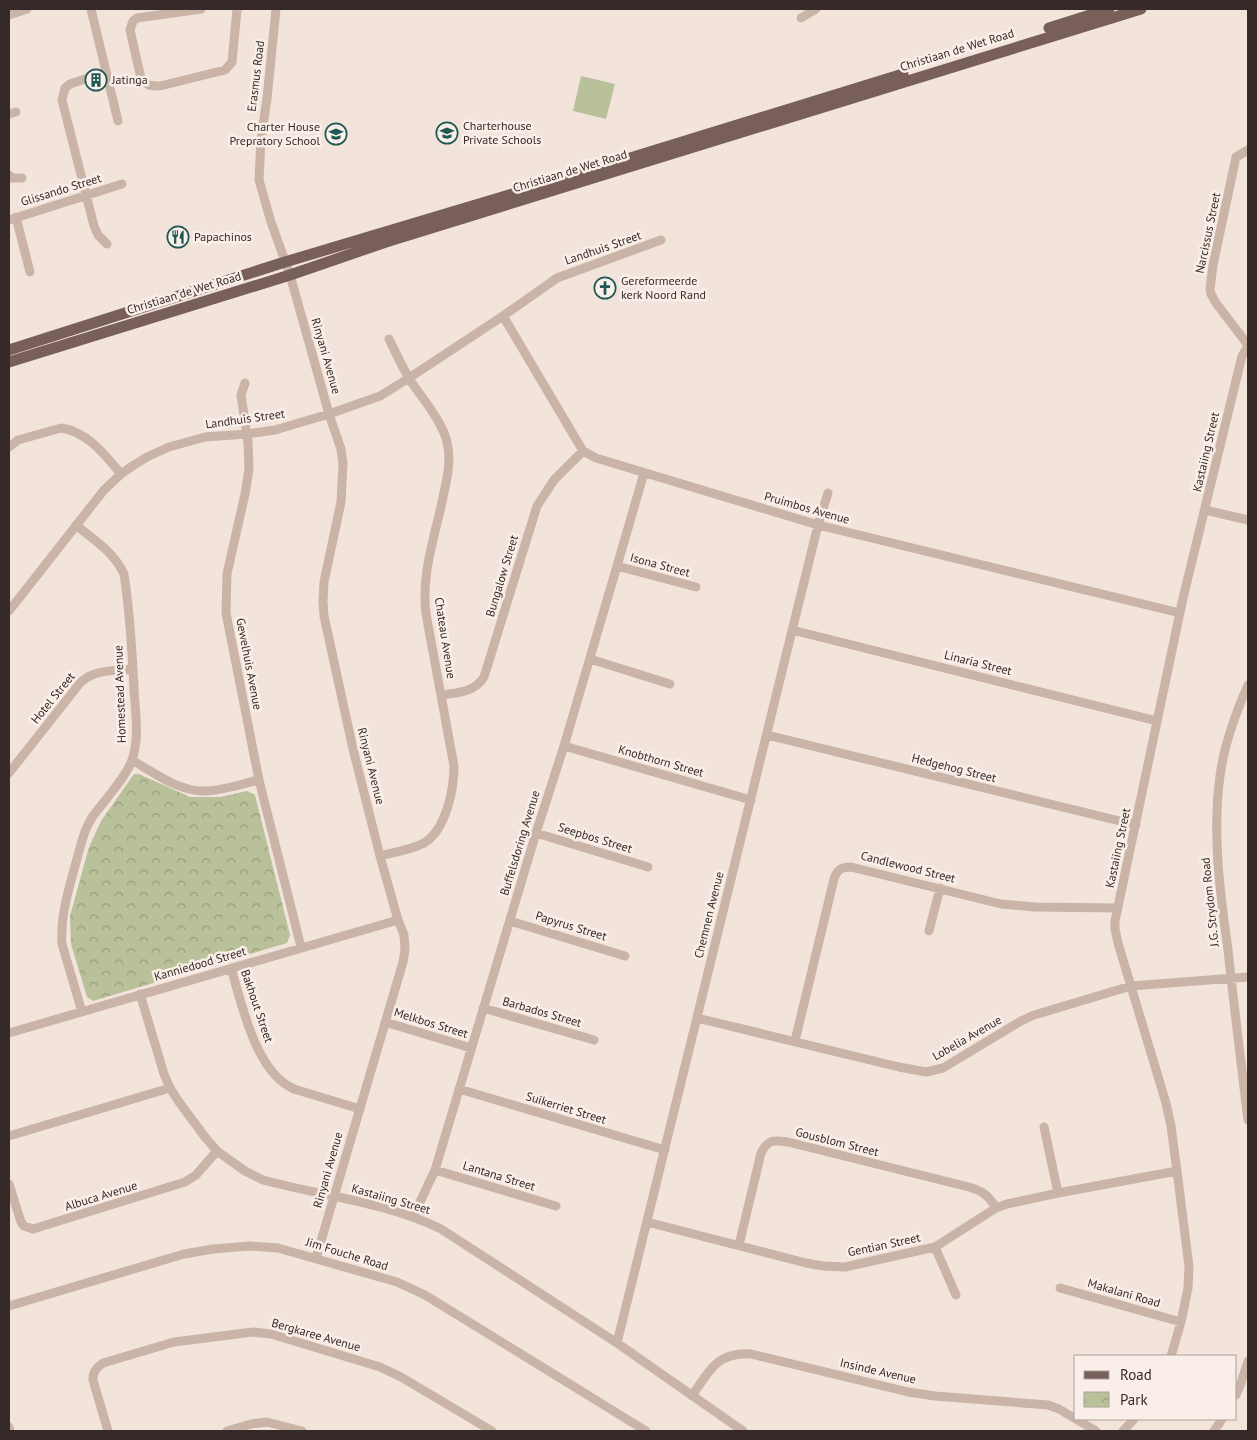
<svg xmlns="http://www.w3.org/2000/svg" width="1257" height="1440" font-family="'PT Sans',sans-serif">
<style>
.green{fill:#b9c19b}
.park{fill:url(#park-crowns)}
.lines{fill:none;stroke-linecap:round;stroke-linejoin:round}
.minor{stroke:#cab3a7;stroke-width:9}
.major{stroke:#785f59;stroke-width:11}
.labels{text-anchor:middle;stroke-width:5;stroke-linejoin:round;paint-order:stroke}
.street-label{font-size:12px;fill:#362a28;stroke:#f9efe8}
.poi-label{font-size:12px;fill:#362a28;stroke:#f9efe8;text-anchor:start}
</style>
<defs>
<pattern id="park-crowns" width="20" height="18" patternUnits="userSpaceOnUse" patternTransform="scale(1.25)"><rect width="20" height="18" fill="#b9c19b"/><path d="M2 6a3 3 0 1 1 6 0M12 15a3 3 0 1 1 6 0" fill="none" stroke="#979d7e"/></pattern>
</defs>
<rect width="100%" height="100%" fill="#f2e4db"/>
<path class="green" d="M581,76L615,84L606,119L573,111Z"/>
<path class="park" d="M134,774H139L190,797H220L247,791L255,795L290,935L287,943L93,1001L87,997L71,944L70,916L89,847L101,821Z"/>
<g class="lines">
<path class="minor" d="M91,9L118,121
M201,9L137,18L133,21L130,30L141,78C146,86 151,86 160,86L225,70L232,62L237,9
M276,9L267,99L261,139L259,180L271,222L290,275L329,414L341,449L343,464L341,502L324,582L323,601L324,616L353,749L380,856L398,920L404,935L405,950L403,962L316,1258
M9,15L27,9
M801,18L816,9
M106,72L70,84L65,88L62,100L94,226L98,235L107,244
M9,114L16,112
M1248,150L1236,157L1213,265L1210,289L1211,294L1216,303L1248,345
M9,175L12,178H22
M16,217L30,272
M9,220L122,184
M503,316L583,451L596,458L818,525L1180,613
M245,383L241,395L248,442L249,469L245,494L227,574L226,613L259,780L301,947
M9,447L18,440L61,428C88,432 105,455 121,474
M1205,510L1248,520
M76,525C95,541 113,551 124,574C130,611 132,650 134,688C135,711 140,737 132,760C127,776 104,801 93,816C83,831 80,849 75,866C68,892 60,917 62,944L82,1012
M617,566L696,587
M9,611L104,490L121,474L134,465L147,457L169,447L205,437L247,434L275,430L329,414L380,396L409,378L503,316L557,278L661,240
M792,630L1157,721
M590,659L670,684
M1248,685C1236,712 1224,746 1220,776C1212,834 1220,892 1228,950C1234,1006 1241,1063 1248,1120
M442,695C458,693 475,692 484,677L537,506L554,480L583,451
M767,735L1136,825
M564,746L751,800
M132,760C154,773 178,791 204,791C223,791 241,784 259,780
M9,773L80,683C94,669 114,671 133,669
M536,833L648,867
M380,856C394,852 411,850 424,843C446,830 454,789 454,766L426,614C421,576 434,539 442,502C446,482 452,462 447,442C442,421 422,398 410,380C402,367 396,353 389,339
M510,921L625,956
M929,931L940,888
M231,968C242,1005 256,1073 294,1089L360,1109
M140,994L164,1074L170,1088L179,1102L205,1137L217,1151L245,1171L263,1180C322,1196 386,1202 441,1229L617,1343L743,1431
M483,1008L594,1040
M697,1018L899,1067L926,1072L943,1068L1021,1021L1034,1015L1131,986L1248,977
M385,1022L471,1048
M9,1033L398,920
M795,1041L834,879C837,870 841,867 851,867L1001,904L1035,907L1117,908
M459,1089L665,1150
M1044,1127L1058,1193
M9,1136L170,1088
M435,1170L556,1206
M9,1184L21,1222L24,1226L33,1229L185,1182L196,1175L217,1151
M413,1217L435,1170L536,833L564,746L617,566L644,473
M647,1222L806,1263L823,1266L845,1267L935,1247L996,1208L1007,1204L1058,1193L1177,1171
M739,1245L761,1153C768,1139 774,1140 788,1142L969,1187C983,1191 989,1196 996,1208
M935,1247L956,1295
M1060,1288L1181,1322
M9,1306L184,1254L213,1249L249,1246L278,1248L397,1282L425,1295L646,1431
M617,1343L818,525L828,493
M1171,1356L1181,1322L1188,1288L1189,1267L1177,1171L1171,1126L1166,1103L1118,943L1115,929V921L1183,598L1242,356L1248,346
M1236,1395L1241,1383L1248,1361
M692,1396C709,1371 717,1352 751,1354L908,1392L935,1396L1048,1405L1059,1409L1096,1431
M9,1427L10,1431
M108,1431L93,1380C92,1372 97,1367 103,1363L174,1342L253,1332L271,1334L380,1367L401,1377L492,1431
M227,1431L251,1424L267,1422L302,1431
M1123,1431L1134,1419
M1214,1431L1222,1419"/>
<path class="major" d="M1049,28L1109,9
M9,350L285,262L549,183L903,74
M9,362L290,275L386,242L1141,9"/>
</g>
<defs>
<g id="building-ring" transform="scale(1.125)"><circle r="9.5" fill="#f9efe8" stroke="#1d5855" stroke-width="1.5"/><path d="M-4-6H4V6H1V3H-1V6H-4ZM-2.5-4.3h1.7v1.8h-1.7ZM.8-4.3h1.7v1.8H.8ZM-2.5-1h1.7V.8h-1.7ZM.8-1h1.7V.8H.8Z" fill="#1d5855"/></g>
<g id="school-ring" transform="scale(1.125)"><circle r="9.5" fill="#f9efe8" stroke="#1d5855" stroke-width="1.5"/><path d="M0-5L7-2L0 1L-7-2ZM-4 1L0 2.5L4 1V4Q0 6-4 4Z" fill="#1d5855"/></g>
<g id="restaurant-ring" transform="scale(1.125)"><circle r="9.5" fill="#f9efe8" stroke="#1d5855" stroke-width="1.5"/><path d="M-5-6h1v4h1v-4h1v4h1v-4h1v5L-1.5 .5V6h-2V.5L-5-1ZM5-6V6H3V1.5H1.5Q1.5-4 5-6Z" fill="#1d5855"/></g>
<g id="church-ring" transform="scale(1.125)"><circle r="9.5" fill="#f9efe8" stroke="#1d5855" stroke-width="1.5"/><path d="M-1.2-6h2.4v3.5h3.3v2.4h-3.3V6h-2.4V-.1h-3.3v-2.4h3.3Z" fill="#1d5855"/></g>
</defs>
<g fill-rule="evenodd">
<use href="#building-ring" x="96" y="80"/>
<use href="#school-ring" x="447" y="133"/>
<use href="#school-ring" x="336" y="134"/>
<use href="#restaurant-ring" x="178" y="237"/>
<use href="#church-ring" x="605" y="288"/>
</g>
<g class="labels">
<g class="street-label">
<text transform="translate(957 50) rotate(-17)" y="4">Christiaan de Wet Road</text>
<text transform="translate(256 76) rotate(-83)" y="4">Erasmus Road</text>
<text transform="translate(570 171) rotate(-17)" y="4">Christiaan de Wet Road</text>
<text transform="translate(61 190) rotate(-17)" y="4">Glissando Street</text>
<text transform="translate(1208 233) rotate(-78)" y="4">Narcissus Street</text>
<text transform="translate(603 248) rotate(-19)" y="4">Landhuis Street</text>
<text transform="translate(184 293) rotate(-17)" y="4">Christiaan de Wet Road</text>
<text transform="translate(326 356) rotate(74)" y="4">Rinyani Avenue</text>
<text transform="translate(245 419) rotate(-8)" y="4">Landhuis Street</text>
<text transform="translate(1206 452) rotate(-77)" y="4">Kastaiing Street</text>
<text transform="translate(807 508) rotate(16)" y="4">Pruimbos Avenue</text>
<text transform="translate(660 565) rotate(15)" y="4">Isona Street</text>
<text transform="translate(502 576) rotate(-73)" y="4">Bungalow Street</text>
<text transform="translate(445 638) rotate(81)" y="4">Chateau Avenue</text>
<text transform="translate(978 663) rotate(14)" y="4">Linaria Street</text>
<text transform="translate(249 664) rotate(79)" y="4">Gewelhuis Avenue</text>
<text transform="translate(120 694) rotate(-92)" y="4">Homestead Avenue</text>
<text transform="translate(53 698) rotate(-51)" y="4">Hotel Street</text>
<text transform="translate(661 761) rotate(16)" y="4">Knobthorn Street</text>
<text transform="translate(371 766) rotate(76)" y="4">Rinyani Avenue</text>
<text transform="translate(954 768) rotate(14)" y="4">Hedgehog Street</text>
<text transform="translate(595 838) rotate(17)" y="4">Seepbos Street</text>
<text transform="translate(520 843) rotate(-73)" y="4">Buffelsdoring Avenue</text>
<text transform="translate(1118 848) rotate(-78)" y="4">Kastaiing Street</text>
<text transform="translate(908 867) rotate(14)" y="4">Candlewood Street</text>
<text transform="translate(1210 902) rotate(-96)" y="4">J.G. Strydom Road</text>
<text transform="translate(709 915) rotate(-76)" y="4">Chemnen Avenue</text>
<text transform="translate(571 926) rotate(17)" y="4">Papyrus Street</text>
<text transform="translate(200 964) rotate(-16)" y="4">Kanniedood Street</text>
<text transform="translate(257 1006) rotate(71)" y="4">Bakhout Street</text>
<text transform="translate(542 1012) rotate(16)" y="4">Barbados Street</text>
<text transform="translate(431 1023) rotate(17)" y="4">Melkbos Street</text>
<text transform="translate(967 1038) rotate(-30)" y="4">Lobelia Avenue</text>
<text transform="translate(566 1108) rotate(17)" y="4">Suikerriet Street</text>
<text transform="translate(837 1142) rotate(14)" y="4">Gousblom Street</text>
<text transform="translate(328 1170) rotate(-74)" y="4">Rinyani Avenue</text>
<text transform="translate(499 1176) rotate(17)" y="4">Lantana Street</text>
<text transform="translate(101 1196) rotate(-17)" y="4">Albuca Avenue</text>
<text transform="translate(391 1199) rotate(16)" y="4">Kastaiing Street</text>
<text transform="translate(884 1245) rotate(-12)" y="4">Gentian Street</text>
<text transform="translate(347 1254) rotate(17)" y="4">Jim Fouche Road</text>
<text transform="translate(1124 1293) rotate(16)" y="4">Makalani Road</text>
<text transform="translate(316 1335) rotate(16)" y="4">Bergkaree Avenue</text>
<text transform="translate(878 1371) rotate(13)" y="4">Insinde Avenue</text>
</g>
<g class="poi-label">
<text x="112" y="84">Jatinga</text>
<text x="463" y="130">Charterhouse<tspan x="463" dy="14">Private Schools</tspan></text>
<text x="320" y="131" text-anchor="end">Charter House<tspan x="320" dy="14">Prepratory School</tspan></text>
<text x="194" y="241">Papachinos</text>
<text x="621" y="285">Gereformeerde<tspan x="621" dy="14">kerk Noord Rand</tspan></text>
</g>
</g>
<rect width="1257" height="1440" fill="none" stroke="#362a28" stroke-width="20"/>
<rect x="1074" y="1355" width="162" height="65" fill="#f9efe8" stroke="#aba09b"/>
<rect x="1084" y="1371" width="25" height="8" fill="#785f59" stroke="#aba09b"/>
<text x="1120" y="1380" font-size="15" fill="#362a28">Road</text>
<rect x="1084" y="1392" width="25" height="15" fill="url(#park-crowns)" stroke="#aba09b"/>
<text x="1120" y="1405" font-size="15" fill="#362a28">Park</text>
</svg>
